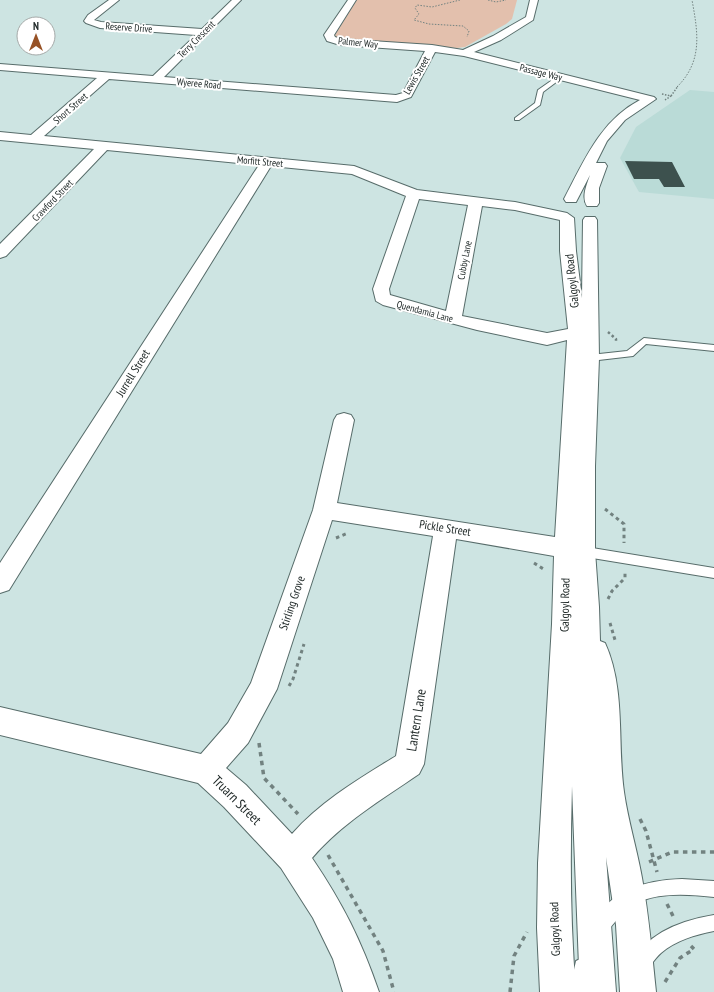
<svg xmlns="http://www.w3.org/2000/svg" width="714" height="992" font-family="'PT Sans Narrow',sans-serif">
<style>
.built{fill:#badbd7}
.green{fill:#e3c0ad}
.building{fill:#3d514e}
.lines{fill:none;stroke-linecap:round;stroke-linejoin:round}
.service-casing{stroke:#576c6a;stroke-width:2}
.minor-casing{stroke:#576c6a;stroke-width:2}
.path-far4{stroke:#728280;stroke-width:1;stroke-dasharray:1.5 1.5;stroke-linecap:butt}
.path-far3{stroke:#728280;stroke-width:1.5;stroke-dasharray:1.5 1.5;stroke-linecap:butt}
.path-far2{stroke:#728280;stroke-width:2.5;stroke-dasharray:2.5 2.5;stroke-linecap:butt}
.path-far1{stroke:#728280;stroke-width:3;stroke-dasharray:3.5 3.5;stroke-linecap:butt}
.path{stroke:#728280;stroke-width:3.5;stroke-dasharray:4.5 4.5;stroke-linecap:butt}
.service{fill:#fff;fill-rule:evenodd}
.minor{fill:#fff;fill-rule:evenodd}
.labels{text-anchor:middle;stroke-width:4;stroke-linejoin:round;paint-order:stroke}
.far-street-label{font-size:10px;fill:#212a29;stroke:#fff}
.street-label{font-size:12px;fill:#212a29;stroke:#fff}
.near-street-label{font-size:14px;fill:#212a29;stroke:#fff}
</style>
<rect width="100%" height="100%" fill="#cde4e2"/>
<path class="built" d="M690,90L714,92V199L639,192L620,158L636,127Z"/>
<path class="green" d="M356,0H517L512,19L506,24L465,47L457,48L335,38V35Z"/>
<path class="building" d="M625,161L672,162L685,187H664L659,179H634Z"/>
<g class="lines">
<g class="service-casing">
<path id="service" d="M558,76L563,77L543,92L540,105L519,120H515V118L535,103L538,90Z
M644,338L714,345V351L646,344L633,356L590,361L585,358L590,355L627,351Z
M580,546L714,568V578L580,556L576,554L574,551L576,548Z
M682,879L714,881V897C687,894 650,891 627,909C617,916 612,930 601,934L595,932L593,926C607,890 647,880 682,879Z
M714,915V931C695,935 676,940 661,953C654,959 651,967 643,971L637,968L634,962C647,932 684,920 714,915Z
M582,958L588,961L591,967L587,992H569L576,961Z"/>
</g>
<g class="minor-casing">
<path id="minor" d="M109,0H119L94,20L101,22L202,29L232,0H241L164,77L396,95L403,93L425,51L340,45L327,41L324,35L348,0H356L334,35L335,37L341,39L432,45L463,50L493,36L526,17L530,0H538L533,20L501,40L474,52L654,97L656,99L625,120L607,141L596,163H605L607,166L599,188V203L597,206H587C581,197 587,184 590,175L576,202H566L564,199C584,161 600,121 640,100L464,56L435,52L411,97L397,102L109,79L44,136L354,166L417,190L515,202L567,213L574,218L576,251L582,298L583,220L585,217H595L597,220L599,358L595,466V551L599,607L600,641L605,643C626,689 617,743 624,792C628,821 637,849 642,878C649,916 652,954 656,992H620L616,925L606,857L616,992H580L572,786C570,855 570,923 576,992H540L537,928L538,863L552,624L554,556L456,539L424,764L419,774C381,800 342,823 312,858C343,904 361,940 379,992H343L333,959L313,918L281,868L224,807L198,783L0,735V707L201,754L228,723L251,683L313,510L334,420L337,415L344,413L351,415L354,420L337,503L555,537L567,340L547,345L477,330L383,305L376,301L373,289L406,196L352,174L271,166L9,590L0,593V563L259,165L107,150L6,256L0,258V244L94,149L0,140V132L31,135L97,78L0,70V64L153,76L196,35L100,28L86,23L84,21L88,15ZM419,199L468,205L446,311L390,295L389,289ZM482,206L515,210L560,220V251L568,329L547,333L462,316ZM332,520L433,536L396,756C359,779 321,801 292,834L246,785L226,768L248,743L277,689Z"/>
</g>
<path class="path-far4" d="M460,0L432,7L417,5L415,8L419,14L414,20L429,24L463,26L469,31L467,37
M488,0L496,2L506,0
M677,87C703,61 698,33 692,0"/>
<path class="path-far3" d="M662,94L671,96L665,100
M671,96L678,86"/>
<path class="path-far2" d="M608,332L616,339V343"/>
<path class="path-far1" d="M605,509L624,524V543
M336,538L348,533
M534,563L545,570
M608,599L612,591L625,578V572
M610,623L615,640
M289,686L293,679L304,644"/>
<path class="path" d="M259,743L264,778L298,814
M640,819L646,831L657,872
M328,855L383,951L394,992
M649,862L672,852H714
M667,904L673,916
M665,982L680,958L694,949L691,946
M510,992L514,956L527,932"/>
<use href="#service" class="service"/>
<use href="#minor" class="minor"/>
</g>
<g class="labels">
<g class="far-street-label">
<text transform="translate(129 27) rotate(4)" y="4">Reserve Drive</text>
<text transform="translate(196 39) rotate(-45)" y="4">Terry Crescent</text>
<text transform="translate(358 42) rotate(6)" y="4">Palmer Way</text>
<text transform="translate(541 72) rotate(14)" y="4">Passage Way</text>
<text transform="translate(416 75) rotate(-60)" y="4">Lewis Street</text>
<text transform="translate(199 83) rotate(5)" y="4">Wyeree Road</text>
<text transform="translate(70 108) rotate(-41)" y="4">Short Street</text>
<text transform="translate(260 161) rotate(5)" y="4">Morfitt Street</text>
<text transform="translate(52 200) rotate(-46)" y="4">Crawford Street</text>
<text transform="translate(464 260) rotate(-79)" y="4">Cubby Lane</text>
<text transform="translate(425 311) rotate(15)" y="4">Quendamia Lane</text>
</g>
<g class="street-label">
<text transform="translate(572 281) rotate(-96)" y="4">Galgoyl Road</text>
<text transform="translate(133 373) rotate(-58)" y="4">Jurrell Street</text>
<text transform="translate(445 528) rotate(9)" y="4">Pickle Street</text>
<text transform="translate(292 603) rotate(-71)" y="4">Stirling Grove</text>
<text transform="translate(565 605) rotate(-89)" y="4">Galgoyl Road</text>
<text transform="translate(555 929) rotate(-92)" y="4">Galgoyl Road</text>
</g>
<g class="near-street-label">
<text transform="translate(416 720) rotate(-81)" y="5">Lantern Lane</text>
<text transform="translate(237 800) rotate(45)" y="5">Truarn Street</text>
</g>
</g>
<g transform="translate(36 36)"><circle r="19" fill="#ffffff" stroke="#a6aaa9"/>
<path d="M0-3L7 15L0 10L-7 15Z" fill="#975226"/>
<text y="-6" font-size="11" font-weight="bold" text-anchor="middle" fill="#212a29">N</text>
</g>
</svg>
